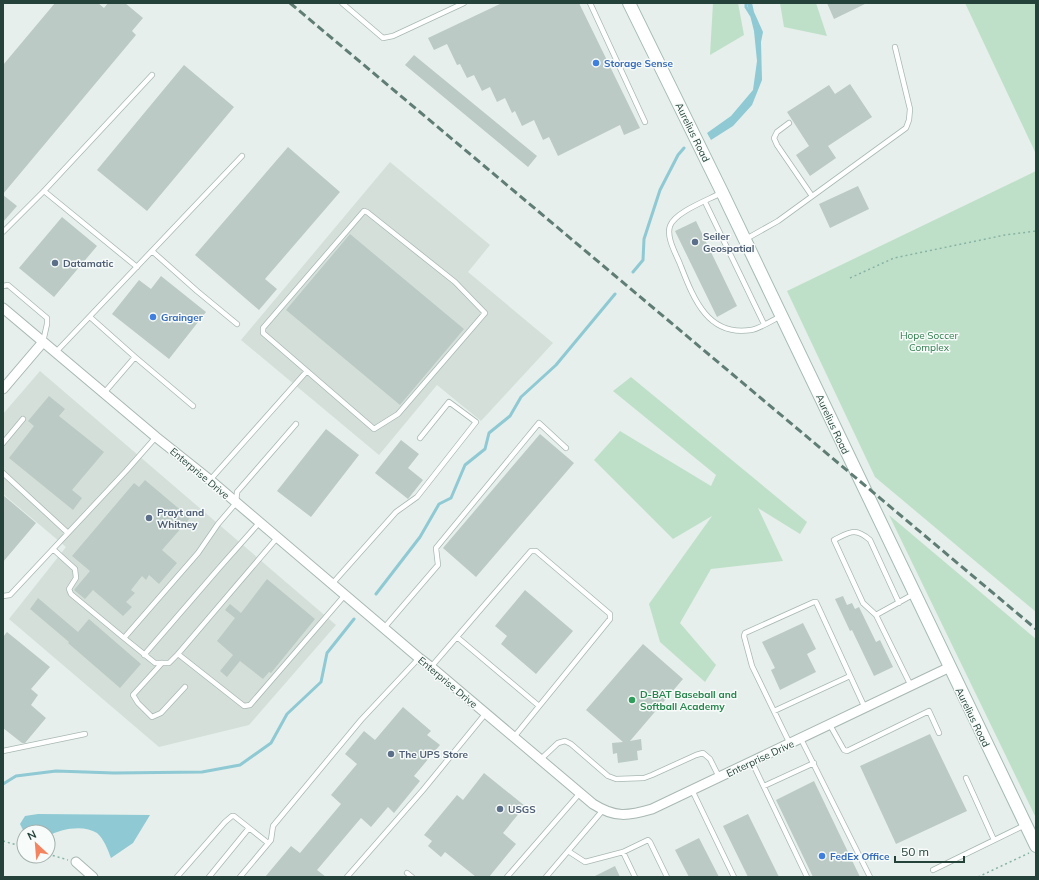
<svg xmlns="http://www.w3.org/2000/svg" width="1039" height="880" font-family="Mulish,sans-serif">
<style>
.built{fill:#d4dfda}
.green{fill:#bfe0c8}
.water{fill:#8ec9d4}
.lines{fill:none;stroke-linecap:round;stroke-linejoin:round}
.stream{stroke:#8ec9d4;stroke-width:3}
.building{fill:#bbcac4}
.lane-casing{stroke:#a8b8b2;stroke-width:6}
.street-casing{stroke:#a8b8b2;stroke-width:11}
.secondary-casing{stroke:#a4bbb3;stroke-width:14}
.path{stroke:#86b3a5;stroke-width:1.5;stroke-dasharray:2 3;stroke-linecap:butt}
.lane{stroke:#fff;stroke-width:4.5}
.street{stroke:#fff;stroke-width:9}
.secondary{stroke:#fff;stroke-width:12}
.rail{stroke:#5f7d75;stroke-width:3;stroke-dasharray:8 4;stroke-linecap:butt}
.shop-dot{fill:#3f7fe0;stroke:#f7fbf9;stroke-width:1.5}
.service-dot{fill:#5c6f8a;stroke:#f7fbf9;stroke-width:1.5}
.leisure-dot{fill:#2e9e5b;stroke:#f7fbf9;stroke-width:1.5}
.labels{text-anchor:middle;stroke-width:3;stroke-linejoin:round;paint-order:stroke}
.shop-label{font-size:10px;font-weight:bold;fill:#366cbe;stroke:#f7fbf9;text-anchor:start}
.street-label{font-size:10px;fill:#24423a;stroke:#f7fbf9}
.service-label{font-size:10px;font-weight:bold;fill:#4e5e75;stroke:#f7fbf9;text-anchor:start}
.park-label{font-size:10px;fill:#2d7a4b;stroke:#f7fbf9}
.leisure-label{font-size:10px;font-weight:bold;fill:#27864d;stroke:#f7fbf9;text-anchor:start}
</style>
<rect width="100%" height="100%" fill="#e6efeb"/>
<path class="built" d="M390,162L490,245L468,272L553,343L481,421L437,385L379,455L241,340Z
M40,371L336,625L249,725L159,747L9,619L66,547L3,494V414Z"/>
<path class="green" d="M713,3H738L744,35L710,55Z
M780,3H816L827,36L784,27Z
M965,3H1036V154Z
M1036,171V612L875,477L787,291Z
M631,377L807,522L800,534L758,508L783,561L711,569L680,623L716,665L705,682L660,642L649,604L712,516L673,539L594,460L620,431L711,486L716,475L613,391Z
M889,515L1036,639V818Z"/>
<path class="water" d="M747,3H752L754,12L763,32L761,42L762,80L752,105L733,126L711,140L707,133L731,116L753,90L757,61L754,31Z
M38,814L150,815L133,843L111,858C108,850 104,839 97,833C84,824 60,829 48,836V832H24L20,824L25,816Z"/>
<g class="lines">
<path class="stream" d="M746,3V7L751,15
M633,272L643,260L644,239L660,190L678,155L684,148
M376,594L420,537L439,504L451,498L465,465L485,449L489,433L510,416L521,397L556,365L615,294
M3,784L16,776L56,771L114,773L202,772L240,765L271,743L287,714L321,682L327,653L354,619"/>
</g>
<path class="building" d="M55,3H98L104,8L108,3H125L143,18L132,31L136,35L3,194V65Z
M502,3H579L640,128L624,135L620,125L558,156L549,137L543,140L534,120L522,126L515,111L512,113L505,98L497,102L490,87L482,91L474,75L467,78L460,64L457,65L447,44L434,50L428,38Z
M827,3H867L834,19Z
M414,55L537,156L528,167L405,65Z
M184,65L234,107L147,211L97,170Z
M850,84L872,117L828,146L836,158L810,176L796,155L809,146L787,112L829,85L835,94Z
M288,147L340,192L265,279L277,289L259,310L195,255Z
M858,186L869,209L830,228L819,204Z
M3,195L17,206L3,222Z
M62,217L97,246L54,297L19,268Z
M696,221L737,306L717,317L675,231Z
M350,234L464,329L400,405L286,310Z
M161,276L206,312L169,359L112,314L139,280L151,289Z
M49,396L65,409L59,416L104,452L72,490L82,498L73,510L9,458L34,426L28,421Z
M326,429L359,455L311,517L277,491Z
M540,434L574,463L476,577L443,548Z
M401,440L419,454L408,468L423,480L408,499L375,473Z
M145,480L190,518L162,550L177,563L159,584L149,575L146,580L142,576L131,590L135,593L126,602L132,607L123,616L93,590L85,599L74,590L90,571L72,556L134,483L139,487Z
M3,495L36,523L3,562Z
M267,579L315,619L271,673L269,672L263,679L240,661L227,677L220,671L233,655L217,641L235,618L225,610L230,604L241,613Z
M525,590L573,631L536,674L501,644L507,636L495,626Z
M843,596L847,605L852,603L855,609L859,607L876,642L880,640L893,667L874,676L852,630L850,631L835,599Z
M38,598L78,632L89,619L141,664L120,688L68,643L69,642L30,609Z
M803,623L816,649L807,654L816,672L780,690L771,670L775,668L762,642Z
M7,632L50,667L31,689L38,695L31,705L46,718L25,743H22L3,728V637Z
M643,644L683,679L630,741L641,739L642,750L637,751L638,760L618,763L617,753L613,754L612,743L623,742L586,710Z
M403,707L431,731L427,735L440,745L414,776L420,781L394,813L388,807L371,827L361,818L317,870L326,877H265L291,846L300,853L341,804L331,795L357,764L345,754L364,731L375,740Z
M930,734L967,811L896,844L860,766Z
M484,773L525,806L503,833L516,844L489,877H476L445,852L441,857L428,846L432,841L424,835L457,795L463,800Z
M814,781L860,877H813L776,800Z
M748,814L779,877H748L723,826Z
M699,838L719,877H689L675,850Z
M615,866L620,877H593Z"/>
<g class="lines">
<g class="lane-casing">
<path id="lane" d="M342,3L383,38L393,36L464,3
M590,3L645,122
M789,123L777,132L774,138L777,145L812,196
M44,191L137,267
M721,193C708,200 675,212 670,226C666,237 676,254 680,264C693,297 707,337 751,330C759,329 773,320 781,316
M705,202L764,324
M364,211L367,212L455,282L485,313L398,414L374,429L263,333V328Z
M3,232L44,191L152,75
M746,239L778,221L906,128L909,120L910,109L895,47
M152,251L197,291L237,324
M3,286L8,285L47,318V324L43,342
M90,317L135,357L104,393
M56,352L242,156
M135,357L193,406
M3,443L23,419
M3,473L68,533L126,471L156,437
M210,480L307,371
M53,549L75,569L76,578L69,589L71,594L124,638L198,553L218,524L236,503L237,492L296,424
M332,584L396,512L417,497L476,422L449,402L420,438
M3,596L10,595L68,533
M876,615L863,603L834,540C850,532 855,527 870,540L899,603
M384,628L438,565L436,548L539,423L566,448
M457,637L539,706
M124,638L155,663H169L178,654L277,538
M178,654L244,706L250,705L345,595
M144,655L220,567L259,523
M162,663L133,695L138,703L152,717L161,713L185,687
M431,667L531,551H536L610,614V619L514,737
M911,686L876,615L914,594
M774,711L850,676
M830,725L844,750L847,751L929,711L939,733
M801,739L870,877
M790,744L752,666L744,636L745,633L814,602H816L865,708
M3,751L85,734
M541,759L558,743L565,741L571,744L608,776L616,779L644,778L652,775L696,755L703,753L710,759L719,777
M752,762L807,877
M966,778L994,840
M764,786L814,763
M692,790L734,877
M568,851L585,862L623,852L648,840L650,842L667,877
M623,852L635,877
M933,870L1025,825
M407,873L412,877
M177,877L225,822L232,816H234L268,843
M209,877L249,828
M240,877L271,840L273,826L361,720L419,658
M347,877L423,790L486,713
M507,877L580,793
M546,877L603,810"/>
</g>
<g class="street-casing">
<path id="street" d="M3,308L156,437L210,480L419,658L431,667L593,804C615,818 628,816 652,809L950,667
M3,389L43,342
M76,862L93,877"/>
</g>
<g class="secondary-casing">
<path id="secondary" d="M629,3L722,192L1036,846"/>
</g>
<path class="path" d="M850,278L894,258L1005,235L1036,231
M3,841L24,847
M48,854L68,860
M978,877L1029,853"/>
<use href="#lane" class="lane"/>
<use href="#street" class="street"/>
<use href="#secondary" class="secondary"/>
<path class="rail" d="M290,3L1036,629"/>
</g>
<g class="shop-dot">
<circle cx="596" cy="63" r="4"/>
<circle cx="153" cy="317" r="4"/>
<circle cx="822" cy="856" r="4"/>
</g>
<g class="service-dot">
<circle cx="695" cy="242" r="4"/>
<circle cx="55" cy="263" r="4"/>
<circle cx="149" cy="518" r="4"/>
<circle cx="391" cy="754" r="4"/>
<circle cx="500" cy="809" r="4"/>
</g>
<circle class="leisure-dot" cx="632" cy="700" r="4"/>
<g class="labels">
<g class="shop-label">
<text x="604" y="67">Storage Sense</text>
<text x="161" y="321">Grainger</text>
<text x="830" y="860">FedEx Office</text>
</g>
<g class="street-label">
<text transform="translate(693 132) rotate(64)" y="4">Aurelius Road</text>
<text transform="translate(833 424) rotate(65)" y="4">Aurelius Road</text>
<text transform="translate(200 473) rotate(40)" y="4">Enterprise Drive</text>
<text transform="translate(448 682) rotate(40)" y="4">Enterprise Drive</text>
<text transform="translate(973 717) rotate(64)" y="4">Aurelius Road</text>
<text transform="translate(760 758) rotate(-25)" y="4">Enterprise Drive</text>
</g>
<g class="service-label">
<text x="703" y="240">Seiler<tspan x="703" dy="12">Geospatial</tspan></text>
<text x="63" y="267">Datamatic</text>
<text x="157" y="516">Prayt and<tspan x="157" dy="12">Whitney</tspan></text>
<text x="399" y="758">The UPS Store</text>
<text x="508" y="813">USGS</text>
</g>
<g class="park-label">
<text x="929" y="339">Hope Soccer<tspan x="929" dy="12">Complex</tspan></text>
</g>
<g class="leisure-label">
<text x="640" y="698">D-BAT Baseball and<tspan x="640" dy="12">Softball Academy</tspan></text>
</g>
</g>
<rect width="1039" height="880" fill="none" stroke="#24423a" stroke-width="8"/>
<g transform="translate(36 844) rotate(334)"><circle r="19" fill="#f7fbf9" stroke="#a3b1ad"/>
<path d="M0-3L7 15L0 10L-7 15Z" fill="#f4845f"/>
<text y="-6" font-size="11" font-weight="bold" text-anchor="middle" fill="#24423a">N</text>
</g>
<path d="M895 856v6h69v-6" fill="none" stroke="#24423a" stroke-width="2"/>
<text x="901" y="856" font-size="12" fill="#24423a" stroke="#f7fbf9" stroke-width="3" paint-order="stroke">50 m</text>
</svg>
